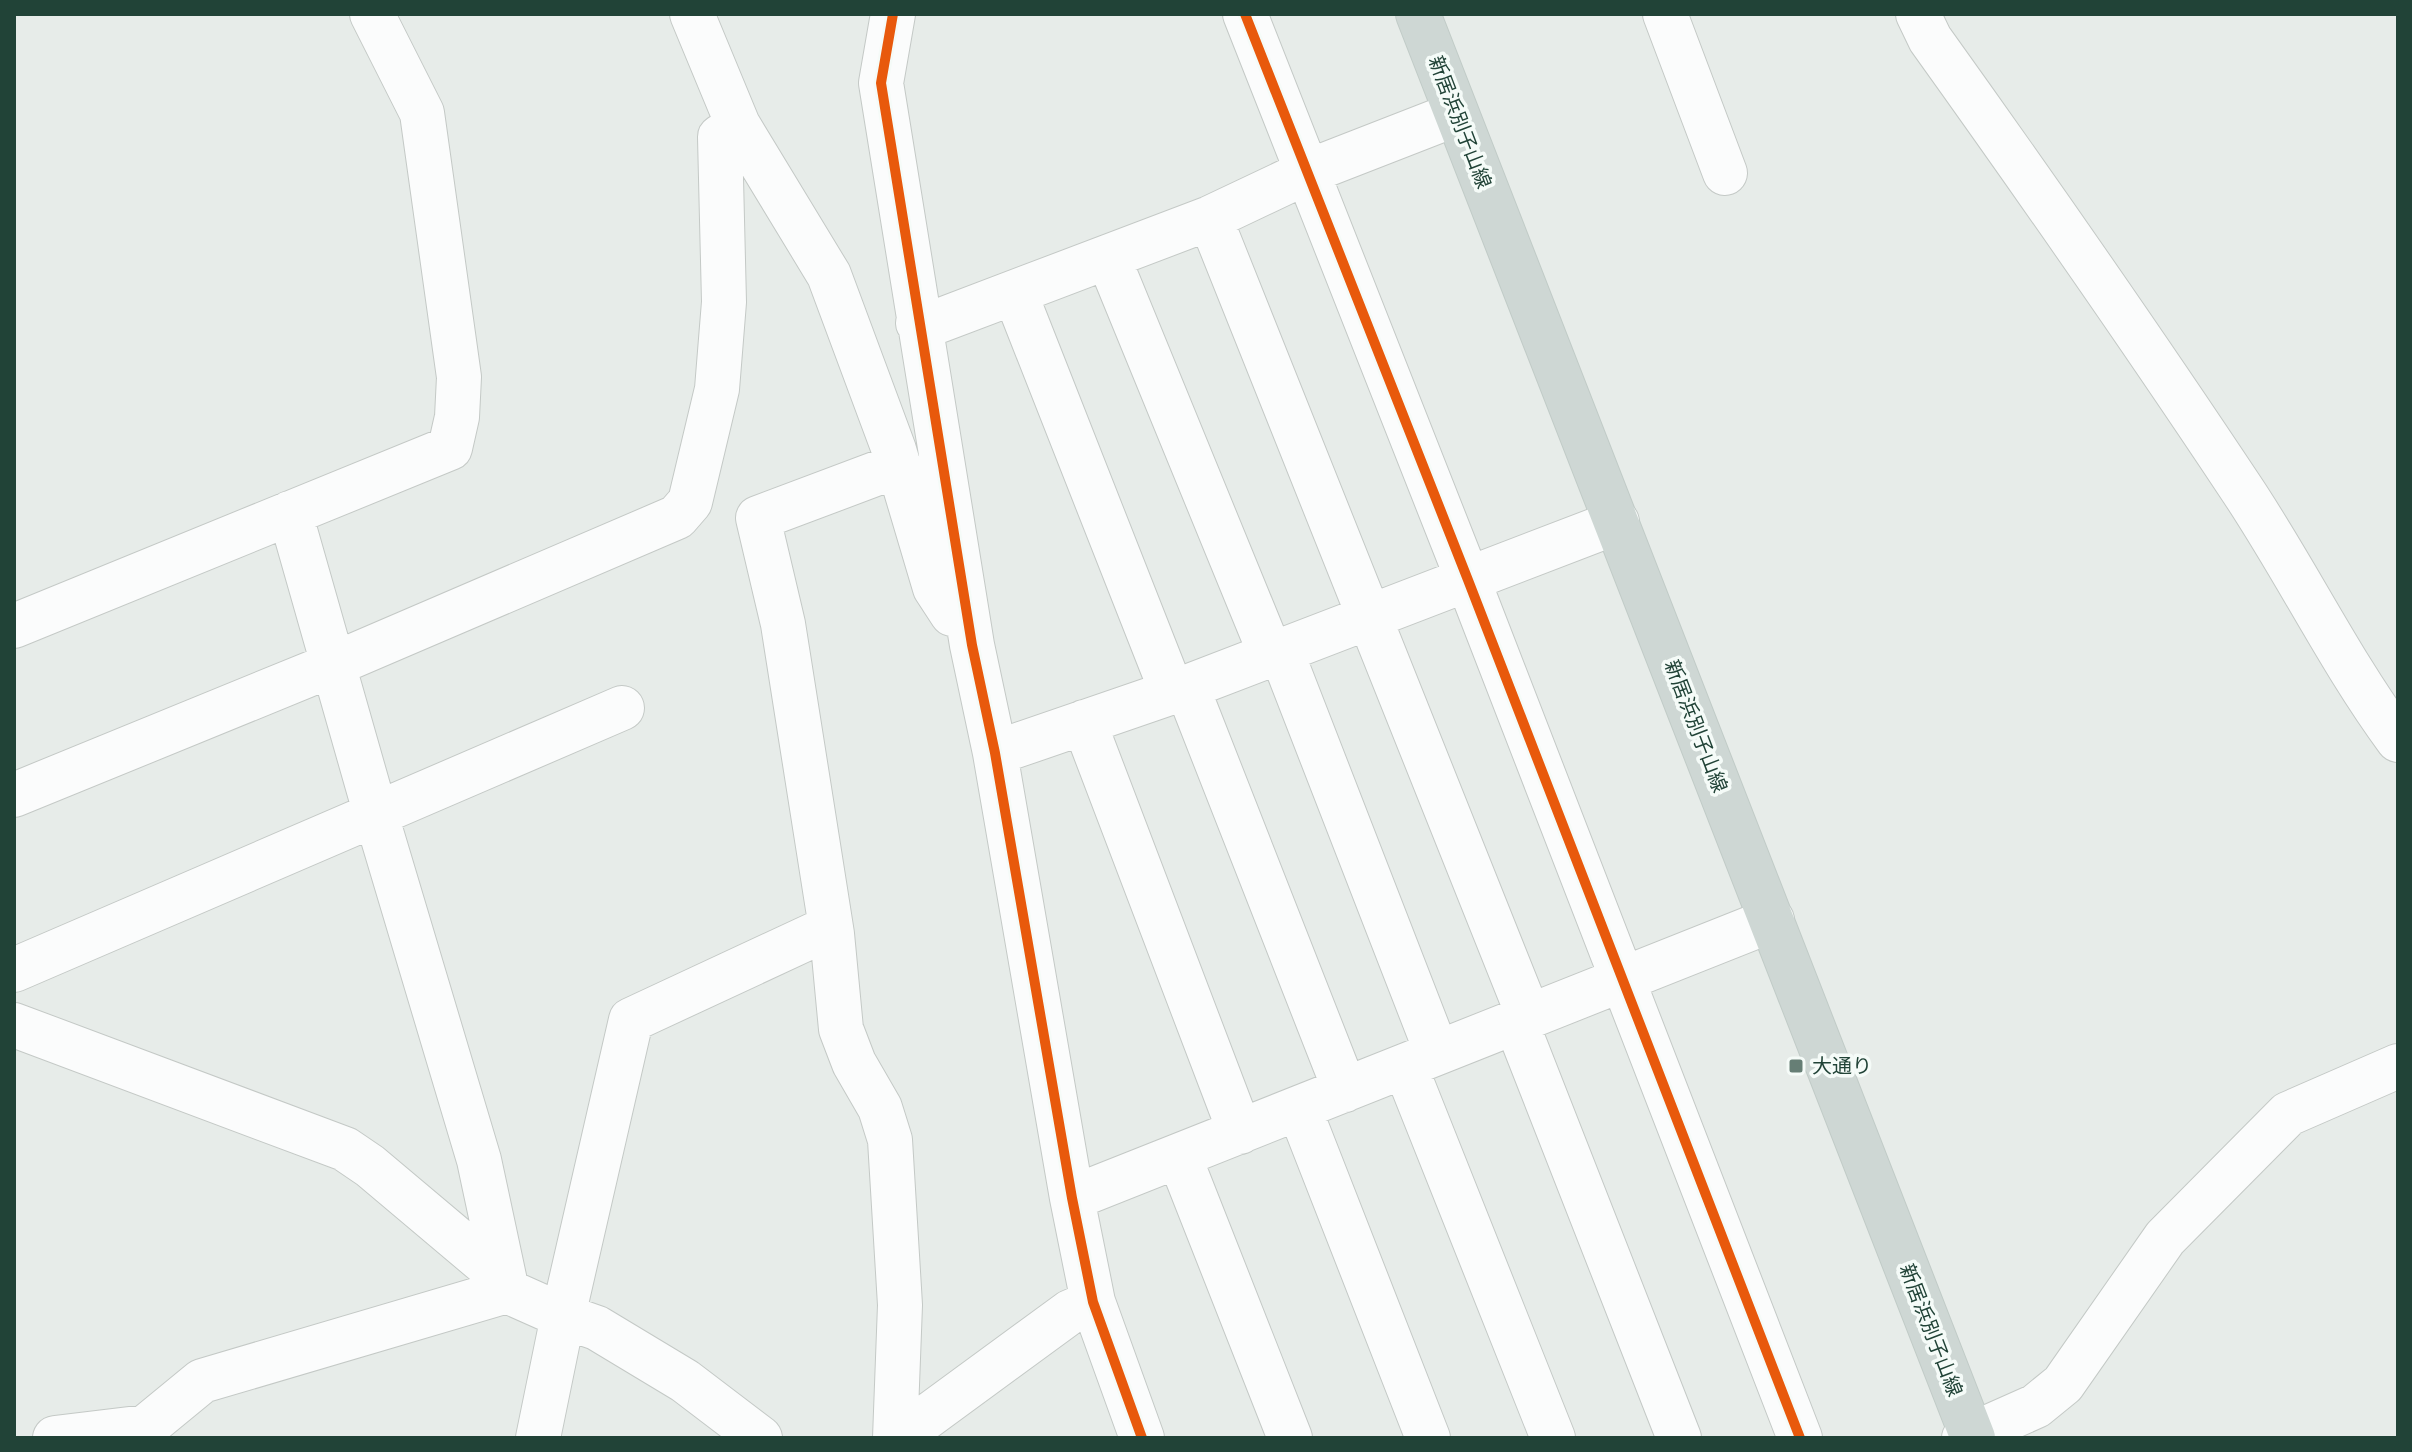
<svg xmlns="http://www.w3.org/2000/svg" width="2412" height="1452" font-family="Manrope,'Noto Sans JP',sans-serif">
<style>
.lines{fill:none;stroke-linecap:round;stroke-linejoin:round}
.minor-casing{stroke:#c4c9c6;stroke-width:46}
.major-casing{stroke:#c1cbc7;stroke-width:46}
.minor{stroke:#fbfcfc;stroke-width:44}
.major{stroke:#ced7d4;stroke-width:44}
.cycleway-casing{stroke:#f5fbf8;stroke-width:15}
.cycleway{stroke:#e8590c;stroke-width:10}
.poi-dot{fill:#667e75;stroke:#f5fbf8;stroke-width:3}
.labels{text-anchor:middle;stroke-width:7;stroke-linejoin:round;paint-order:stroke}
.street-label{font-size:20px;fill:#214337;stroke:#f5fbf8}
.poi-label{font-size:20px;fill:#214337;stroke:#f5fbf8;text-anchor:start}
</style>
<rect width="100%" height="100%" fill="#e7ece9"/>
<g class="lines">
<g class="minor-casing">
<path id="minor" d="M692,14L738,125L829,275L894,450L935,588L952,614
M893,14L881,83L972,645L995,753L1072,1198L1093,1302L1142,1438
M1245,14L1468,580L1800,1438
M1665,14L1725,173
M1918,14L1930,39C2036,187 2140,336 2241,488C2296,570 2339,660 2398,740
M1210,218L1529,1017
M1108,257L1271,655
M1015,293L1172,692
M918,323L936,322L1210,218L1307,172L1456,114
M290,513L376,815L479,1160L507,1291L563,1316L597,1328L685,1381L760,1438
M14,626L450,448L457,417L459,377L422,113L372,14
M1281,651L1437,1053
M1187,687L1345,1090
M1084,722L1240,1132
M995,753L1187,687L1617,522
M14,795L332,665L677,517L690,502L717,389L724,302L720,137L738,125
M14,970L622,708
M1516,1022L1679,1438
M14,1025L345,1149L370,1166L503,1278
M1405,1066L1553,1438
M1299,1108L1428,1438
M1179,1156L1290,1438
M1072,1198L1772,920
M55,1438L146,1427L202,1381L507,1291
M538,1438L563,1316L631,1020L818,933L832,934
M895,1438L900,1305L890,1140L880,1108L854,1063L841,1029L832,934L783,624L758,518L899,465
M898,1438L1070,1312L1093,1302
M1964,1438L2036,1406L2063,1384L2165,1238L2288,1114L2398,1066"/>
</g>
<g class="major-casing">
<path id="major" d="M1418,14L1973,1438"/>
</g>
<use href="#minor" class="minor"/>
<use href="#major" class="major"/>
<g class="cycleway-casing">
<path id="cycleway" d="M893,14L881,83L972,645L995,753L1072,1198L1093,1302L1142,1438
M1245,14L1468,580L1800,1438"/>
</g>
<use href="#cycleway" class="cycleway"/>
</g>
<rect class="poi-dot" x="1788" y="1058" width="16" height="16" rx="4"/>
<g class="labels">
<g class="street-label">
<text transform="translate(1460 122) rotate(69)" y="7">新居浜別子山線</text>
<text transform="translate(1696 726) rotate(69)" y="7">新居浜別子山線</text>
<text transform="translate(1931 1330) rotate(69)" y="7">新居浜別子山線</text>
</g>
<g class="poi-label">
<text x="1812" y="1073">大通り</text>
</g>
</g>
<rect width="2412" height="1452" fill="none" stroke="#214337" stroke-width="32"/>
</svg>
